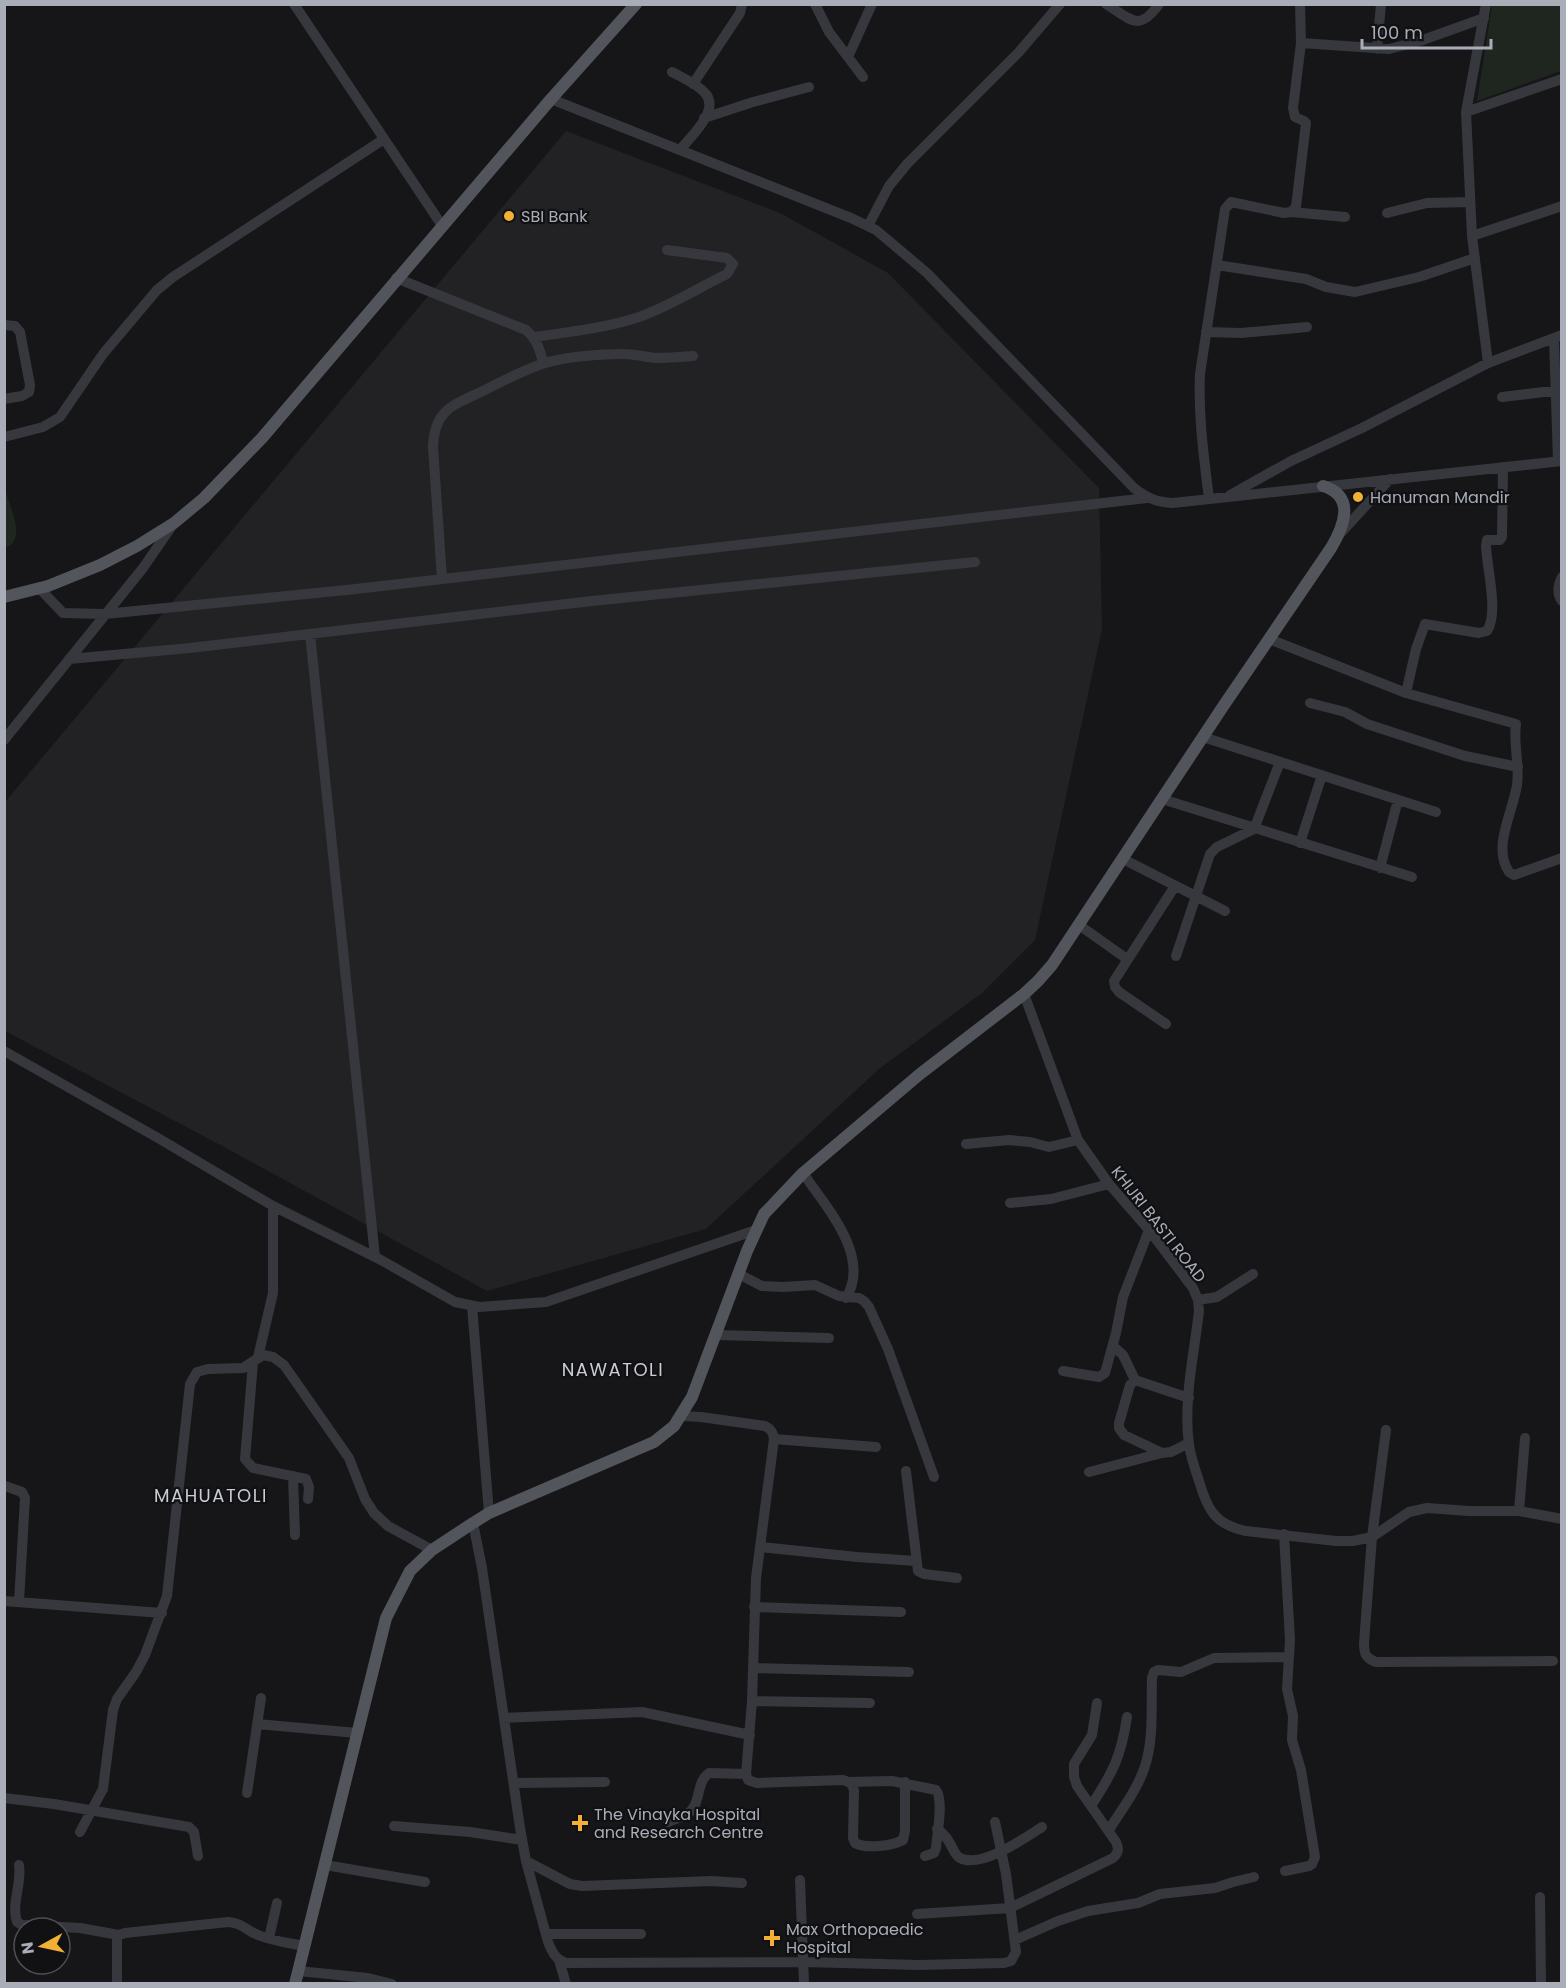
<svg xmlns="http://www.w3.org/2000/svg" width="1566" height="1988" font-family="Poppins,sans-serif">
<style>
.built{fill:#222225}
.green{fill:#1e261f}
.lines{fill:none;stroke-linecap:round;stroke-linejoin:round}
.minor{stroke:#37383d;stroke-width:10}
.major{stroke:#53555c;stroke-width:12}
.poi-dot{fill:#f2b134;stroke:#111113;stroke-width:2}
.labels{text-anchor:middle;stroke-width:4.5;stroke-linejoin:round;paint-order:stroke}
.poi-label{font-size:16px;fill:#a8adb8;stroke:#111113;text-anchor:start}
.street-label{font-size:16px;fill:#a8adb8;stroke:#111113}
.neighbourhood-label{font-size:18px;letter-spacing:1.5px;fill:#c9ccd4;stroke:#111113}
</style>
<rect width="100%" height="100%" fill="#161618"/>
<path class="built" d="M566,131L780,213L888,273L1099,488L1102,629L1035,940L982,993L879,1069L706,1229L487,1291L226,1148L5,1031V802Z"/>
<path class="green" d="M1492,5H1561V71L1477,101Z
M5,489C9,506 28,540 5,548Z"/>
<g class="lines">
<path class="minor" d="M294,4L443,227
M815,4L829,32L863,77
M1106,4C1130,19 1139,33 1159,4
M1486,4L1466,112L1472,236L1488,363
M1301,43L1389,49L1420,41L1484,18
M1377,49L1381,4
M848,57L872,4
M672,72C683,78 697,84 705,93C721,110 690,137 680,150
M693,84L740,13L742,4
M551,99L851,218L876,230L927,273L1134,488C1147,498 1156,502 1173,503L1562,461
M1466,112L1562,79
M704,118L753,102L809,87
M1291,212L1345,217
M1387,213L1427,203L1470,202
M868,226L889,186L907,164L1019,52L1060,4
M1472,236L1562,206
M1217,265L1306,279L1326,287L1355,292L1419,277L1475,258
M396,278L526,330C537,340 540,349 543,363
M4,325L15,326L20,332L30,385L29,392L22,396L4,399
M1206,332L1241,333L1307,327
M534,337C569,332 606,328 639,317C670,306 698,288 727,274L733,264L727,258L667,250
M1554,338L1558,461
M1502,397L1561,390
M4,437L43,427L60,417L103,354L157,290L173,277L384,139
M1230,495L1291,461L1362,428L1488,363L1562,335
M1209,499C1204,457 1198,416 1200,374L1225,209L1231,202L1284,213L1291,212L1296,207L1306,123L1304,121L1295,117L1293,108L1301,43L1300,4
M1339,535L1390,479
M1562,577C1558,585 1556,593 1562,601
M442,579L433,447C434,410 453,405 483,391C502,381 522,371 542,364C566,356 595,355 620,354C632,353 644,357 656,358C669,358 681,357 693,356
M39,588L63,613L105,614L356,589L1147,498
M310,634L375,1257
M1269,639L1406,693L1516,724C1513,745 1520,764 1517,785C1513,812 1492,847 1509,872L1514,875L1562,858
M69,659L190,648L592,601L975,562
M1406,693L1416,649L1425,624L1479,633L1487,631C1499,613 1487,569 1486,546L1487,540H1500L1502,537L1503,467
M1310,703L1345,712L1367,724L1465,756L1518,767
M1203,737L1436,812
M4,740L143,568L174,523
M1162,799L1412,877
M1300,843L1322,775
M1123,859L1225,911
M1380,868L1398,800
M1079,925L1127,959
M1176,956L1210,854L1217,847L1254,829L1280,762
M1024,994L1078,1140L1109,1184L1149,1230L1193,1288L1198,1300L1199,1311C1194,1355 1183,1402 1189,1445C1191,1458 1195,1469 1199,1481C1207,1509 1215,1525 1246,1531L1336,1541H1353L1372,1537L1409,1512L1427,1508L1469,1511H1519L1562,1519
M1166,1024L1119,992L1115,987L1114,981L1175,886
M4,1051L158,1138L273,1206L381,1260L455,1302L479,1307L546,1302L756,1230
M966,1144L1009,1140L1030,1142L1049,1147L1078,1140
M803,1173C825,1206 872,1256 846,1298
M1010,1203L1051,1199L1109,1184
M739,1274L762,1286L783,1287L815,1285L839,1296L859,1298L864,1301L869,1307L888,1349L934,1477
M1198,1300L1217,1297L1253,1274
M472,1306L489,1513
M716,1335L829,1338
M1113,1346L1123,1355L1135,1380
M258,1357L273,1293V1206
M253,1363L245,1459L253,1468L306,1479L309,1487L308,1499
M1063,1371L1099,1377L1105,1373L1116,1333L1123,1297L1149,1230
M1189,1398L1135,1380L1130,1385L1119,1423V1428L1124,1435L1162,1453L1171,1452L1189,1443
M682,1416L701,1417L765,1426C771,1429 773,1432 774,1439L756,1578L752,1701L746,1774L748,1780L757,1783L843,1780C850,1782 853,1784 854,1791L853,1838L855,1843C866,1849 892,1846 903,1840L905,1831V1782
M1386,1430L1372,1537L1364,1643C1364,1653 1365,1658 1376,1662L1553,1661
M774,1439L876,1447
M906,1471L918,1571L924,1574L957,1578
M1089,1472L1162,1453
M293,1476L295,1535
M5,1486L22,1492L25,1498L19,1602
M1519,1511L1525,1438
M473,1523L482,1568L520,1828L526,1861L548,1942C552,1952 555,1959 566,1963L804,1962L919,1965L1004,1963L1011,1961L1016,1952L1006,1874L995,1822
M1284,1534L1290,1640L1287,1689L1293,1716L1292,1740L1301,1770L1315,1857L1312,1864L1309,1866L1285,1871
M761,1547L857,1557L916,1561
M4,1601L162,1613
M754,1607L901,1612
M753,1668L909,1672
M752,1701L870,1703
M505,1718L642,1712L750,1735
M257,1724L357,1733
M849,1782L892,1781L936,1790C944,1800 937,1834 936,1848L934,1853L925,1856
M514,1783L605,1782
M247,1793L261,1698
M4,1798L54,1804L189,1827L194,1832L198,1856
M1091,1806C1113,1772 1121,1757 1127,1717
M668,1822C674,1819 681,1818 687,1814C702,1805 695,1783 709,1773L746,1774
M394,1826L470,1832L522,1840
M937,1829C952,1838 952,1854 960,1858C981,1869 1025,1838 1042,1827
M1109,1830C1121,1810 1138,1789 1145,1766C1154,1739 1151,1706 1152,1678L1154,1672L1158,1670L1181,1672L1214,1658L1289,1657
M80,1832L103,1789L113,1710L117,1699L136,1672L145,1655L167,1596L190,1384L197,1372L208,1369L243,1368L263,1355L273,1357L284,1365L349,1458L365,1499L374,1513L388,1526L432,1550
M526,1861L570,1884L582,1886L711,1881L742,1883
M19,1865C22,1884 11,1904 17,1922L22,1925L80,1928L119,1935
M325,1865L425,1882
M800,1880L804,1984
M1540,1897L1541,1984
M917,1914L1010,1908L1113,1858C1119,1852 1119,1849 1116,1842L1077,1786L1074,1777V1764L1092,1735L1097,1703
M546,1934H641
M269,1938L277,1903
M1015,1940L1058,1921L1088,1911L1138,1903L1160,1894L1215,1888L1233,1882L1254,1877
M559,1960L566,1984
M298,1971L368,1978L392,1984
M117,1984V1939L119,1935L125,1933L228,1922C243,1923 245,1930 258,1935C272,1941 289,1943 304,1946"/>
<path class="major" d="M4,597L48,586L100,565L137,546L174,523L204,498L262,438L551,99L636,4
M295,1984L386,1618L410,1571L432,1550L473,1523L489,1513L654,1442L674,1426L692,1397L747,1251L764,1214L803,1173L920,1074L1024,994L1038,981L1052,965L1224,705L1331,548C1344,526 1356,496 1323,486"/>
</g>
<g class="poi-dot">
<circle cx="509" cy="216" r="6"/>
<circle cx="1358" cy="497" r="6"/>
<path d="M577 1814h6v6h6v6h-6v6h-6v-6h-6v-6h6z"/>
<path d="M769 1929h6v6h6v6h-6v6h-6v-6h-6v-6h6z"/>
</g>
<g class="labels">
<g class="poi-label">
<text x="521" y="222">SBI Bank</text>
<text x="1370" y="503">Hanuman Mandir</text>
<text x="594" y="1820">The Vinayka Hospital<tspan x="594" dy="18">and Research Centre</tspan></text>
<text x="786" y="1935">Max Orthopaedic<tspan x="786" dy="18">Hospital</tspan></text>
</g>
<g class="street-label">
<text transform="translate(1159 1224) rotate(52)" y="6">KHIJRI BASTI ROAD</text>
</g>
<g class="neighbourhood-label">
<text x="613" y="1376">NAWATOLI</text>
<text x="211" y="1502">MAHUATOLI</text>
</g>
</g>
<rect width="1566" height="1988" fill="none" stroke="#a8adb8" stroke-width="12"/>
<g transform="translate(42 1946) rotate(262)"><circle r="28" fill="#111113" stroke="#4d4f55" stroke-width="1.5"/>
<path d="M0-4.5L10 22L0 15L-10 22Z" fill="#f2b134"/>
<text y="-9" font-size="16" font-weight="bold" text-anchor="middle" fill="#a8adb8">N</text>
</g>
<path d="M1362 39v9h129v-9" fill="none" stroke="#a8adb8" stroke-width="3"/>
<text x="1371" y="39" font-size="18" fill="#a8adb8" stroke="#111113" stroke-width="4.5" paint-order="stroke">100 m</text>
</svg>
